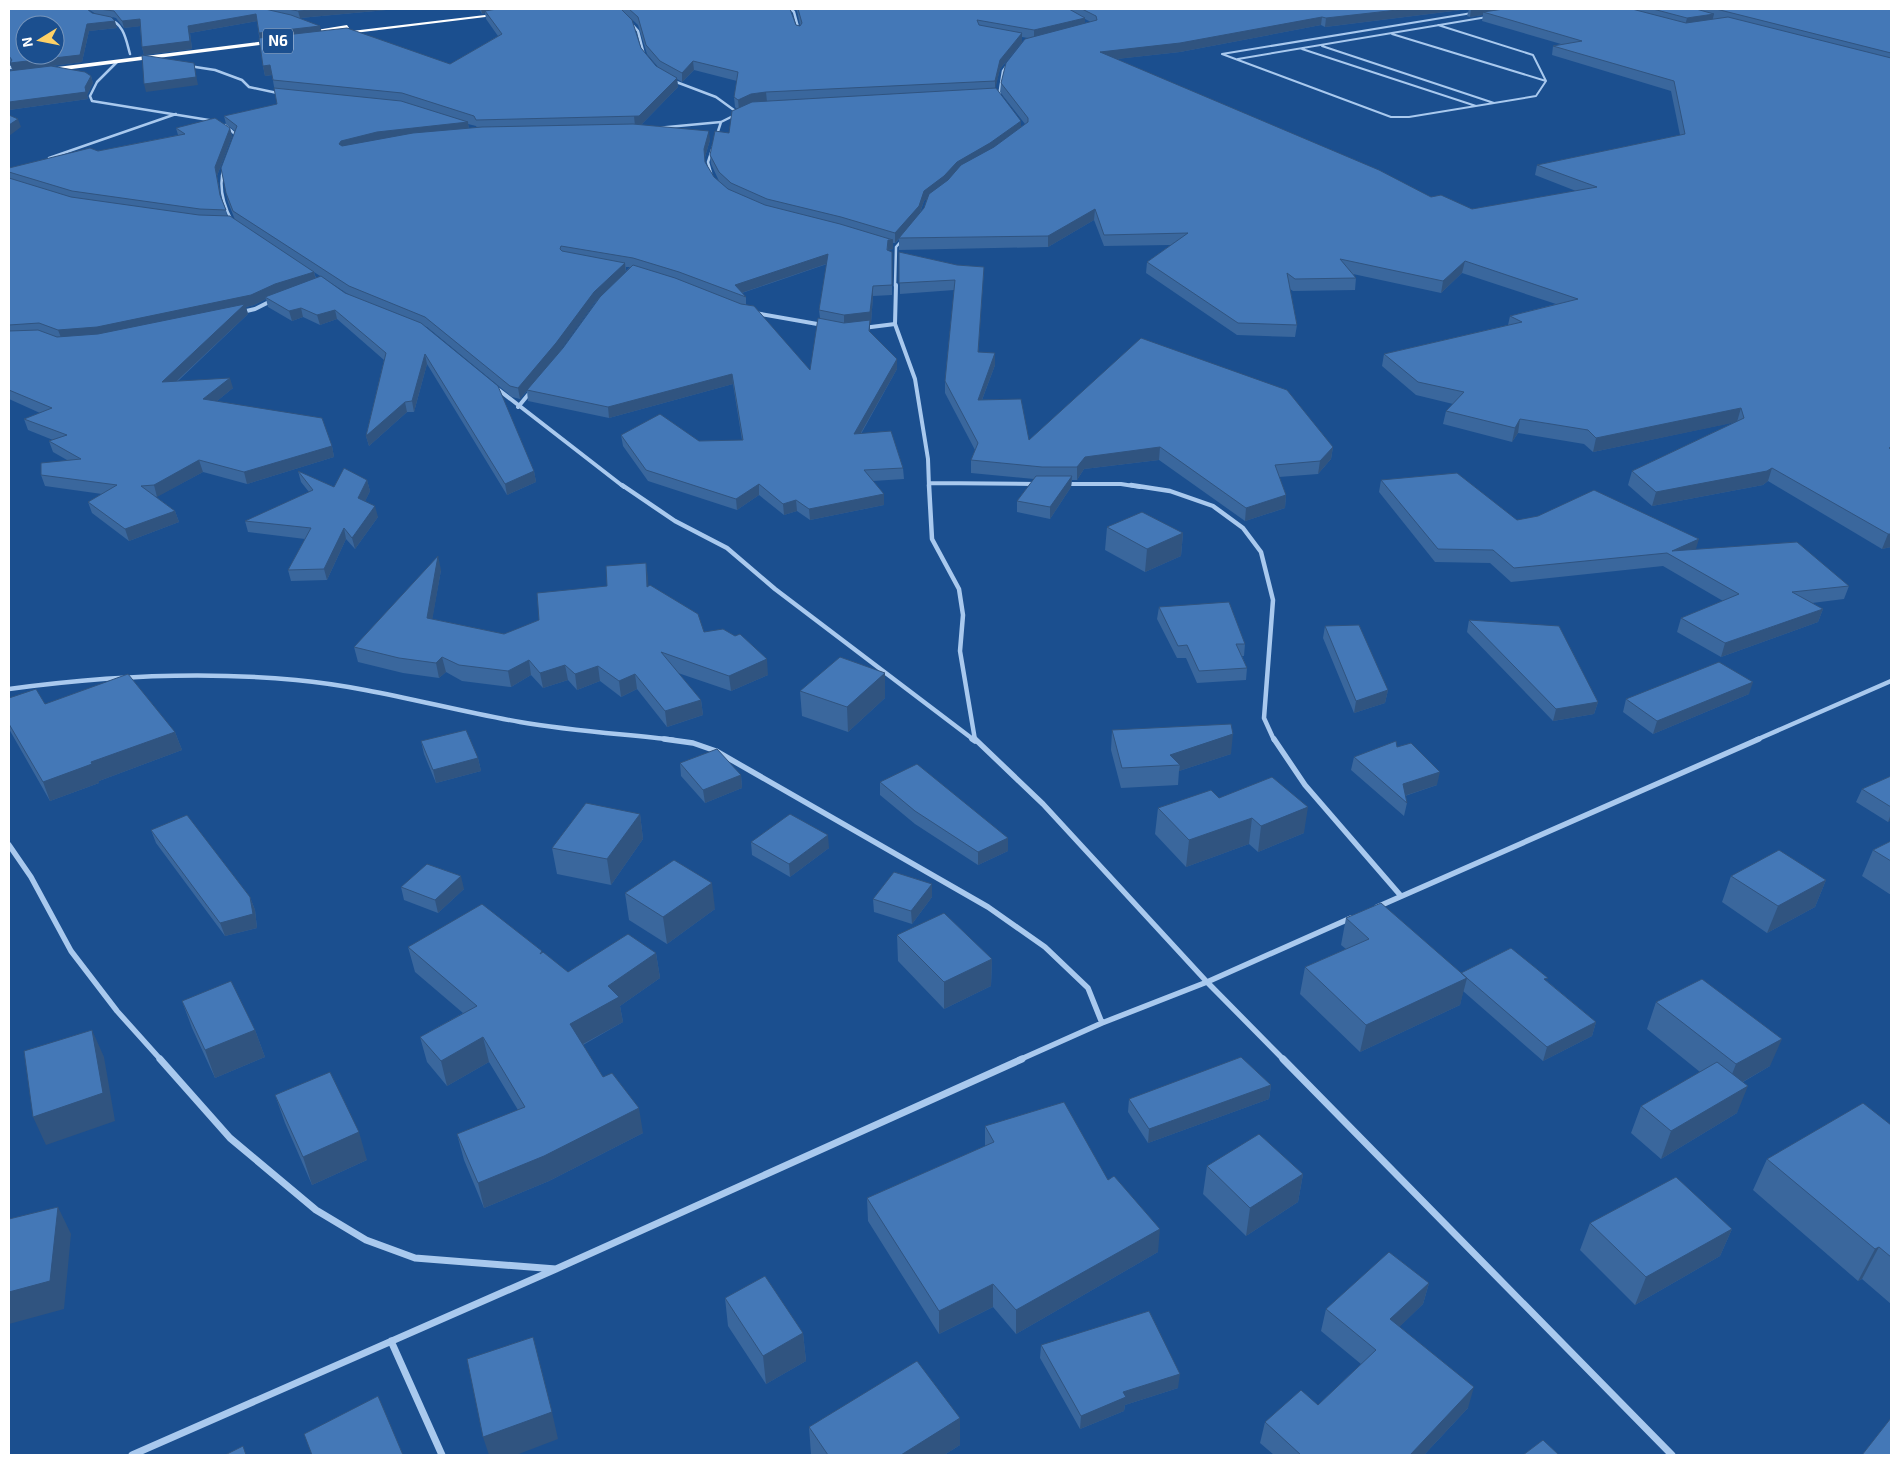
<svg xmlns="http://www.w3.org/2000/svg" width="1900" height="1464" font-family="'Exo 2',sans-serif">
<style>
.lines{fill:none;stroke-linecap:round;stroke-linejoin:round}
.lane{stroke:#a9c9ee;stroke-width:2}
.street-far4{stroke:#a9c9ee;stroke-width:2.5}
.street-far3{stroke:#a9c9ee;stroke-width:4}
.street-far2{stroke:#a9c9ee;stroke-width:4.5}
.street-far1{stroke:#a9c9ee;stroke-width:5.5}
.street{stroke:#a9c9ee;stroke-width:7}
.highway{fill:#fff;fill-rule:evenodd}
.wall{fill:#3a679d;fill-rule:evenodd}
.shaded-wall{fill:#305480}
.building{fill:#4478b7;stroke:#305480;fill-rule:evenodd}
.labels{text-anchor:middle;stroke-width:4;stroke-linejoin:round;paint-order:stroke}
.shield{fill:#1b4f8f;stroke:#bbcadd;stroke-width:1}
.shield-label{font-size:15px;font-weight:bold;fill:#fff}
</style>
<rect width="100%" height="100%" fill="#1b4f8f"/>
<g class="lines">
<path class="lane" d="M1392,34L1546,81
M1322,46L1494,103
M1302,49L1476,106
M1222,54L1391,117H1409L1536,96L1546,81L1533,55L1438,25
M1222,54L1472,13
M1238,59L1487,17"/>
<path class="street-far4" d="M791,9L794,12L799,31
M108,19C124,23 126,40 130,54
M630,22L638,31L644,55
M117,62L97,82L90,96L92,101L215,121
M9,66L11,68
M189,66L215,70L242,80L249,87L282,94
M671,80L716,97L738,113
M999,96L1003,71L1008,64
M225,125L236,135L235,139
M657,128L721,122
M49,158L176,114
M224,167C218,186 223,204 232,221
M711,173L708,162L721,122L737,114
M895,286L896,247L903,239"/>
<path class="street-far3" d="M896,285L895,324L915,379L928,459L929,487
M242,312L255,309L271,301
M755,313L823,325
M863,328L895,324
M495,387L624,487
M518,407L532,390
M930,483L1037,484
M1065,484H1121L1140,487"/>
<path class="street-far2" d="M622,485L675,521L727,548L775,589L974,740
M929,485L932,539L959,589L963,615L960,651L975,740
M1131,485L1170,491L1213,506L1243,528L1261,552L1273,600L1264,718L1274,740
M9,689C105,676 200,671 296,680C372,687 445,709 520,722C571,731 623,734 674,740
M1756,740L1891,681"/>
<path class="street-far1" d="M664,739L693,743L716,751L988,907L1045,947L1088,988L1102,1023
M972,739L975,741
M975,739L1043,804L1207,982L1284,1060
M1274,739L1305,785L1401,896
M9,845L31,877L71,951L117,1011L161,1060
M1377,907L1759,739
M1019,1060L1102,1023L1207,982L1351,918"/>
<path class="street" d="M160,1059L230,1138L316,1210L366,1240L415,1258L556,1269
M1283,1059L1672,1455
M391,1341L442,1455
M132,1455L556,1269L1022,1059"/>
<path class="highway" d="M534,9H551L338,35L335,33Z
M347,25L349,28L301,35L298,33Z
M281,39L283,42L9,77V73Z"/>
</g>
<path class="wall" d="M9,9L96,14L88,9H397L300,18L321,31L450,64L498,36L486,19L485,13L482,14L479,9H790L796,25L800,26V25L797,11L795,9H1069L1072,10V9H1891V547L1882,549L1768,481L1763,485L1652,506L1628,485L1632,471L1735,422L1593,452L1584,444L1518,433L1512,442L1443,424L1446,411L1453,404L1416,395L1382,366L1384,354L1508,325L1510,316L1556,304L1462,273L1441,293L1353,274L1356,278L1355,290L1293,291L1290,289L1297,325L1295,337L1237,335L1146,273L1147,262L1171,245L1104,246L1094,220L1048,247L899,250V239L895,243H893V249L888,250V251L892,261V295L873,296L871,323H870V332L897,359V369L861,434L903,468L904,479L873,481L884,505L810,520L797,511L784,515L759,495L737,510L648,481L623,446L621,435L699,441L742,440L733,384L609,418L528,401L527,391L520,399L512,397L427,327L424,326L534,471L536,482L507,495L427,364L414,412H407L369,446L366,436L384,360L337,319L320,325L303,317L292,321L268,307L266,299L254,305L246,307L248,314L178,381L233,388L217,401L332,446L334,457L247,484L203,472L156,497L175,511L179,522L129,541L92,513L88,502L102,494L45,486L41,475L67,460L53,452L49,441L53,440L28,430L24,419L40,413L9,399V168L98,151L178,135L176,128H230L232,136L217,176L221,197L226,210L227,216L235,220L228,202L226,193L235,131L226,124L224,116L277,104L272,75L265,76L263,66L257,21L190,33L192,49L144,55L142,47L140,26L124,28L116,18L112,17L117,28L89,31L82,62L52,66L91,76L93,83L87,95L88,99L9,110V66L10,71L12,70L10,63H9ZM1469,9L1467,16L1470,17L1483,15L1482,21L1561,44L1553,46L1552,55L1671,91L1680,135L1537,165L1535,175L1576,191L1472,209L1431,197L1116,59L1180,52L1321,25L1325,27ZM623,11L638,25L647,54L658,67L656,66L641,48ZM1085,19L1091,22L1085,23ZM1022,37L1028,38L1001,83L1000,92L1025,124L1021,127L995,88L1000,69L1022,42ZM694,70L737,81L734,97L735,107L737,109L729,133L710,155L711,164L719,181L714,177L705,162V157L710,140L641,125L678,87L677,79L682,82ZM468,124L476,126L477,128L469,129ZM927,198L924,208L920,213L924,201ZM827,264L819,310L820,318L810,370L746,305V297L742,293ZM626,267H630L626,271ZM314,272L348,294L316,278ZM598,299L563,348L559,352L595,302Z
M899,252L957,265L984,267L978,352L995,365L982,400L1029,440L1333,447L1331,459L1318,474L1279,477L1286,495L1285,508L1245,521L1159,460L1084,469L1077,480H1072L1071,487L1050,519L1017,512V501L1034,479L971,473V460L975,450L945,393V381L954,290L900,294Z
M298,471L334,487L367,480L370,491L365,501L378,517L355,549L346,539L327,580L291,581L288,570L305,539L248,532L245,521L309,492L301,482Z
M1381,480L1517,520L1696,549L1849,586L1844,599L1812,603L1823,609L1818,622L1721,657L1677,632L1681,618L1723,601L1663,566L1511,582L1490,563L1435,562L1379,492Z
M1107,527L1183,533L1181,556L1145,572L1105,550Z
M646,563L648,586L704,632L768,675L731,691L678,673L701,700L703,715L667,727L637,689L621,697L600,681L577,690L568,680L543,688L531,675L511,687L462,681L446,672L439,678L403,673L358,662L354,647L441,570L432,619L504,634L539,620L607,586Z
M1159,607L1245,644L1244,656H1242L1247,668L1246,680L1197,683L1186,658H1177L1157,619Z
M1469,620L1598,702L1594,714L1553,721L1467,632Z
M1325,626L1388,690L1385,703L1354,713L1323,638Z
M800,691L885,698L848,732L802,716Z
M1749,694L1653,734L1623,712L1626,699Z
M9,698L45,704L175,732L182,750L99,781V783L50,801L9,729Z
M1112,730L1231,754L1179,771L1178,785L1121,788L1111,750Z
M421,741L478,758L481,771L436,783L424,754Z
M1397,747L1437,785L1405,796L1407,803L1404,816L1351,770L1354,757Z
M680,763L741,775L742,788L705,803L681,776Z
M1891,776V820L1888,822L1856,802L1862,789Z
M880,782L1008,838V851L978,865L915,824L880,795Z
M1219,798L1304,833L1258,852L1249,844L1186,867L1155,834L1158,808Z
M640,814L643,839L611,885L557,874L552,848Z
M151,830L250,897L255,910L257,928L225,936L156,843Z
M1891,841V895L1862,876L1873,850Z
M751,842L829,848L790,877L752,855Z
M1731,876L1826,880L1815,907L1767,933L1722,902Z
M401,887L464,889L438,913L404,900Z
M625,893L715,909L667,944L629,920Z
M932,897L912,924L874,912L873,899Z
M1346,918L1461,973L1547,981L1596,1022L1592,1036L1543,1061L1463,991L1460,1005L1360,1052L1300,994L1305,967L1346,949L1341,945Z
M897,935L992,959L991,986L944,1009L898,961Z
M408,947L542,952L568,972L656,953L660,978L620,1006L623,1022L583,1045L603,1077L643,1133L549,1181L484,1208L464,1160L457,1134L518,1110L489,1062L447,1086L427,1062L420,1037L463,1013L415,972Z
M182,1001L255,1030L265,1057L215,1078L192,1028Z
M1656,1002L1770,1066L1743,1082L1737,1113L1661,1159L1631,1133L1641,1106L1700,1072L1647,1029Z
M1271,1085L1269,1099L1148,1143L1128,1112L1129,1099Z
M275,1095L367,1160L312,1185L285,1123Z
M1891,1125V1304L1862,1279L1858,1281L1753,1190L1767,1159Z
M985,1126L1108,1180L1158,1252L1016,1334L993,1307L939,1334L868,1221L867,1198L985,1146Z
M1207,1166L1303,1174L1298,1202L1246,1236L1203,1194Z
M1590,1223L1732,1229L1720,1256L1635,1305L1580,1250Z
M1429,1283L1423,1304L1399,1327L1468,1408L1424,1455H1274L1260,1443L1265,1422L1318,1405L1361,1364L1321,1331L1326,1309Z
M725,1298L803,1333L806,1361L766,1384L728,1326Z
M1041,1345L1178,1388L1125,1405L1124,1411L1080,1429L1040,1358Z
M809,1427L960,1445L944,1455H812L811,1454Z"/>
<path class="shaded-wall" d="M324,9H397L300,18L298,11Z
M481,9H522L485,11V13L482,14Z
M1406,9H1469L1325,27L1326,18Z
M1471,9H1522L1483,12V15L1470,17Z
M256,14L258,21L190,33L192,49L144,55L142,47L188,26Z
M1714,14L1712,22L1685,26L1687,18Z
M1322,17L1321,25L1180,52L1099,61L1100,52Z
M1085,18V26L1034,39V30Z
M140,19L142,26L124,28L122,21Z
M115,21L117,28L89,31L82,62L13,71L10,63L87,24Z
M320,26L322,33L260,41L259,33Z
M1022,33V42L1000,69L995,90V81L1000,60Z
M693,61L694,70L682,82V73Z
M194,63L198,85L146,92L144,84Z
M270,65L272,75L265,76L263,66Z
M91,76L93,83L87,95L88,99L9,110V102L85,87Z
M677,78L678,87L640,126H635L634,116Z
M766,92L767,102L739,110L738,100L751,94Z
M18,119L21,127L9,136V125Z
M1021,121V129L924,201L919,215L895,243V233L924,191L957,162Z
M468,122L469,130L343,149L339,144L341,141L377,132Z
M230,128L232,136L217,176L222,204L215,167Z
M709,131L710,140L705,157L704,149Z
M1095,209L1094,220L1048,247V236Z
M888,240H893V249L888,250L887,260Z
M828,254L829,263L738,294L735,285Z
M1465,261L1462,273L1441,293L1443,281Z
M625,263L626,273L595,302L558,354L520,399L518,388L594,292Z
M984,267L983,278L978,364V352Z
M314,272L316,281L265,297L266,299L254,305L246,307L248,314L165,392L100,337L62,340L58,330L275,284Z
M873,286V296L871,323H870L869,341L844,325V315Z
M301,308L303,317L292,321L289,311Z
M335,310L337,319L320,325L317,315Z
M995,353V365L977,413L978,400Z
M425,354L427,364L414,412L412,401Z
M897,359V369L854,445V434Z
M732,374L733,384L609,418L608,407Z
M230,378L233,388L206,410L203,399Z
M405,402L407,412L369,446L366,436Z
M1741,408L1737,422L1593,452L1596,438Z
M1520,419L1518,433L1512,442L1515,428Z
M332,446L334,457L247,484L244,472Z
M1160,447L1159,460L1084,469L1077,480V467L1085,457Z
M1333,447L1331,459L1318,474L1320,461Z
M199,460L203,472L157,497L154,485Z
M1772,468L1768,481L1763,485L1652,506L1656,492Z
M534,471L536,482L507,495L505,484Z
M1072,476L1071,487L1050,519V507Z
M367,480L370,491L361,510L358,498Z
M759,484V495L737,510L736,499Z
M884,494V505L810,520L809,509Z
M1286,495L1285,508L1245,521L1246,508Z
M796,500L797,511L784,515L783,504Z
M375,506L378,517L355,549L352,538Z
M175,511L179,522L129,541L125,529Z
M344,528L346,539L327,580L324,569Z
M1183,533L1181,556L1145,572L1147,549Z
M1888,534H1891V547L1882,549Z
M1699,539L1695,552L1672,551Z
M438,556L441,570L430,633L427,618Z
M646,563L648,577L649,601L647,587Z
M1823,609L1818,622L1721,657L1725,643Z
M442,657L446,672L439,678L436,663Z
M767,659L768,675L731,691L729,676Z
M529,660L531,675L511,687L508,671Z
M565,665L568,680L543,688L540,673Z
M598,666L600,681L577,690L575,674Z
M885,673V698L848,732L847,707Z
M635,674L637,689L621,697L619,681Z
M1753,682L1749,694L1653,734L1657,721Z
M1388,690L1385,703L1354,713L1356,701Z
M701,700L703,715L667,727L665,711Z
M1598,702L1594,714L1553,721L1556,709Z
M175,732L182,750L99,781V783L50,801L43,782L91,762Z
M1233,734L1231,754L1179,771L1180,765L1170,755Z
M478,758L481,771L436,783L433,770Z
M1440,772L1437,785L1401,797L1403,784Z
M741,775L742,788L705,803L703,790Z
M1308,807L1304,833L1258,852L1261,826Z
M640,814L643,839L611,885L607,859Z
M1891,814V820L1888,822Z
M1252,818L1249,844L1186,867L1189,840Z
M828,835L829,848L790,877L789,864Z
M1008,838V851L978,865V852Z
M461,876L464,889L438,913L435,900Z
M1826,880L1815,907L1767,933L1778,906Z
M712,883L715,909L667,944L663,917Z
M932,884V897L912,924L911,911Z
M250,897L255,910L257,928L225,936L220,923Z
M656,953L660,978L620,1006L623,1022L574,1049L570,1024L608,986Z
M992,959L991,986L944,1009V982Z
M1467,978L1460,1005L1360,1052L1366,1025Z
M1596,1022L1592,1036L1543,1061L1547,1047Z
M92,1030L104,1057L115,1121L46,1145L33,1117Z
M255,1030L265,1057L215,1078L205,1050Z
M483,1037L489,1062L447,1086L441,1061Z
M1782,1039L1770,1066L1725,1092L1736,1064Z
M1271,1085L1269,1099L1148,1143L1149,1129Z
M1748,1086L1737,1113L1661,1159L1671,1131Z
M639,1108L643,1133L549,1181L484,1208L478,1183Z
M359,1132L367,1160L312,1185L303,1157Z
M1303,1174L1298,1202L1246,1236L1250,1208Z
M58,1207L71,1234L64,1309L9,1324V1292Z
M1160,1229L1158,1252L1016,1334V1310Z
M1732,1229L1720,1256L1635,1305L1646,1277Z
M1879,1247L1862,1279L1858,1281L1875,1249Z
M1429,1283L1423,1304L1385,1341L1390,1319Z
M993,1284V1307L939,1334V1311Z
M803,1333L806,1361L766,1384L763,1356Z
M1180,1374L1178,1388L1125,1405L1124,1411L1080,1429L1081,1416L1123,1392Z
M1474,1387L1468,1408L1424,1455H1410Z
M552,1412L558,1439L516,1455H489L483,1437Z
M960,1418V1445L944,1455H901Z"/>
<path class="building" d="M9,9H87L92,13L111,17L115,21L87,24L80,55L10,63L12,60L9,56ZM25,25H55V55H25Z
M99,9H265L291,15L320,26L259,33L256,14L188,26L190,41L142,47L140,19L122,21L114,11Z
M288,9H324L298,11Z
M497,9H621L632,20L641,48L656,66L677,78L639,116L476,120L474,116L402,93L273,80L270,65L263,66L259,38L347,28L450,64L502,34L485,11Z
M629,9H790L796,25L800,26L802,23L798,9H1069L1085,18L1034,30L977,20L979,25L1022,33L1000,60L995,81L766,92L751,94L738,100L734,97L738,72L693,61L682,73L660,61L646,45L638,17Z
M1082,9H1406L1326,18L1322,17L1180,43L1100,52L1379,170L1431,197L1441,195L1472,209L1597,187L1537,165L1685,134L1674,81L1553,46L1582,41L1483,12L1504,9H1632L1686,23L1728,17L1891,58V447L1889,448L1891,449V534H1888L1772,468L1767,471L1656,492L1632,471L1744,418L1741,408L1596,438L1588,430L1520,419L1515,428L1446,411L1464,392L1418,382L1384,354L1522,322L1510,316L1578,299L1465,261L1443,281L1340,259L1356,278L1295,279L1287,273L1297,325L1238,323L1147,262L1188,233L1104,235L1095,209L1048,236L899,238L924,208L929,194L948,180L961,165L994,147L1028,122V118L1001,83L1006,63L1025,39L1097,20L1096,16Z
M1653,9H1696L1714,14L1687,18Z
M1716,9H1891V53Z
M142,55L194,63L196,77L144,84Z
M51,66L85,72L91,76L85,87L86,92L9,102V71Z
M274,88L401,101L468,122L377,132L341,141L339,144L342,146L413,133L482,127L633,124L709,131L704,149L705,162L714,177L728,189L765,205L840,224L893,240H888L887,250L892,252V285L873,286L870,312L844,315L819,310L828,254L735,285L746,297L679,272L633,258L561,246L560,249L562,251L625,263L594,292L556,343L518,388L510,386L425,317L349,286L233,211L226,193L221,168L237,126L224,116L277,104Z
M996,88L1021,121L990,143L957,162L944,176L924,191L919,206L895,233L841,217L767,199L731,183L719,172L710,155L715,131L729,133L732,111L752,102Z
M9,115L18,119L9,125Z
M215,118L230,128L215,167L220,195L226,210L200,209L72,191L9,172V168L90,148L98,151L185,134L176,128Z
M9,178L71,197L199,215L230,216L314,272L275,284L251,295L97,327L58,330L39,323L9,325Z
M899,252L957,265L984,267L978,352L995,353L978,400L1021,399L1029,440L1141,338L1287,390L1333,447L1320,461L1275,465L1286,495L1246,508L1160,447L1085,457L1077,467H1042L971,460L978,443L945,381L955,280L899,283Z
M633,265L675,278L741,304L754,306L810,370L818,318L844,323L870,320L869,331L897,359L854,434L891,431L903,468L864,470L884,494L809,509L796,500L783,504L759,484L736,499L646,470L621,435L660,414L699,441L743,440L732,374L608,407L527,390L563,348L600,297Z
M321,276L345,293L421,323L498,386L534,471L505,484L425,354L412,401L405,402L366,436L386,353L335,310L317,315L301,308L289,311L265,297Z
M245,304L162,382L230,378L203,399L322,418L332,446L244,472L199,460L154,485L141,486L175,511L125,529L88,502L117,485L41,475V463L81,459L49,441L67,435L24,419L52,408L9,390V331L38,330L57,337L98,334Z
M344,468L367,480L358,498L375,506L352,538L344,528L324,569L288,570L311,528L245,521L313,490L298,471L334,487Z
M1457,473L1517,520L1538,516L1594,490L1699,539L1672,551L1797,542L1849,586L1792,592L1823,609L1725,643L1681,618L1739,594L1667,553L1514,568L1493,550L1438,549L1381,480Z
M1036,476H1072L1050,507L1017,501Z
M1142,512L1183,533L1147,549L1107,527Z
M438,556L427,618L504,634L539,620L537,593L607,586L606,566L646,563L647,587L650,585L698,614L704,632L723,629L735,636L740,634L767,659L729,676L661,652L701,700L665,711L635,674L619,681L598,666L575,674L565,665L540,673L529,660L508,671L459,665L442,657L436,663L399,658L354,647Z
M1229,602L1245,644H1236L1247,668L1199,671L1187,645L1178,646L1159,607Z
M1469,620L1559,626L1598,702L1556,709Z
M1359,625L1388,690L1356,701L1325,626Z
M840,657L885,673L847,707L800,691Z
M1719,662L1753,682L1657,721L1626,699Z
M128,674L175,732L91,762L92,764L43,782L9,724V698L36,689L45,704Z
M1231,724L1233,734L1170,755L1180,765L1122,768L1112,730Z
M466,730L478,758L433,770L421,741Z
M1396,741L1397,747L1411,743L1440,772L1403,784L1407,803L1354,757Z
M717,749L741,775L703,790L680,763Z
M917,764L1008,838L978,852L915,811L880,782Z
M1891,776V807L1862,789Z
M1272,777L1308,807L1261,826L1252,818L1189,840L1158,808L1211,790L1219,798Z
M586,803L640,814L607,859L552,848Z
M790,814L828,835L789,864L751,842Z
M187,815L250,897L253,914L220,923L151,830Z
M1891,841V861L1873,850Z
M1779,850L1826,880L1778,906L1731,876Z
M674,860L712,883L663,917L625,893Z
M427,864L461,876L435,900L401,887Z
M894,872L932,884L911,911L873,899Z
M1381,903L1467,978L1366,1025L1305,967L1369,939L1346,918Z
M482,904L542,951L540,954L543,952L568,972L628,934L656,953L608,986L619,997L570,1024L603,1077L612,1073L639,1108L544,1156L478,1183L457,1134L525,1107L483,1037L441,1061L420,1037L477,1006L408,947Z
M944,913L992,959L944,982L897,935Z
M1511,948L1548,978L1544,979L1596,1022L1547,1047L1461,973Z
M1702,979L1782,1039L1736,1064L1656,1002Z
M231,981L255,1030L205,1050L182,1001Z
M92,1030L103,1093L33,1117L24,1051Z
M1241,1057L1271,1085L1149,1129L1129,1099Z
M1717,1062L1748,1086L1671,1131L1641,1106Z
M330,1072L359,1132L303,1157L275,1095Z
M1064,1102L1108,1180L1114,1176L1160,1229L1016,1310L993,1284L939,1311L867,1198L994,1142L985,1126Z
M1863,1103L1891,1125V1257L1879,1247L1875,1249L1767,1159Z
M1259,1134L1303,1174L1250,1208L1207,1166Z
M1676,1177L1732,1229L1646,1277L1590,1223Z
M58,1207L50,1281L9,1292V1219Z
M1389,1252L1429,1283L1390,1319L1474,1387L1410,1455H1301L1265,1422L1301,1390L1318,1405L1376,1350L1326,1309Z
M765,1276L803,1333L763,1356L725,1298Z
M1149,1311L1180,1374L1123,1392L1126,1397L1081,1416L1041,1345Z
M533,1337L552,1412L483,1437L467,1359Z
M917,1361L960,1418L901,1455H828L809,1427Z
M378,1396L403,1455H312L304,1434Z
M1891,1418V1455H1862Z
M1543,1440L1559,1455H1523Z
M243,1446L246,1455H225Z"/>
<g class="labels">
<rect class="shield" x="263" y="28.5" width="30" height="25" rx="4"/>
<g class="shield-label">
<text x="278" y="46">N6</text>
</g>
</g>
<rect width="1900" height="1464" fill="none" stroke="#ffffff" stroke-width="20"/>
<g transform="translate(40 40) rotate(260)"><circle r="24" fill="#1b4f8f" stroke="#7695bc"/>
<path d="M0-4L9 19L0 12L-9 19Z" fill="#ffd166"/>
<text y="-8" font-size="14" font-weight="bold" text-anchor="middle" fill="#ffffff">N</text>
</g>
</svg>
